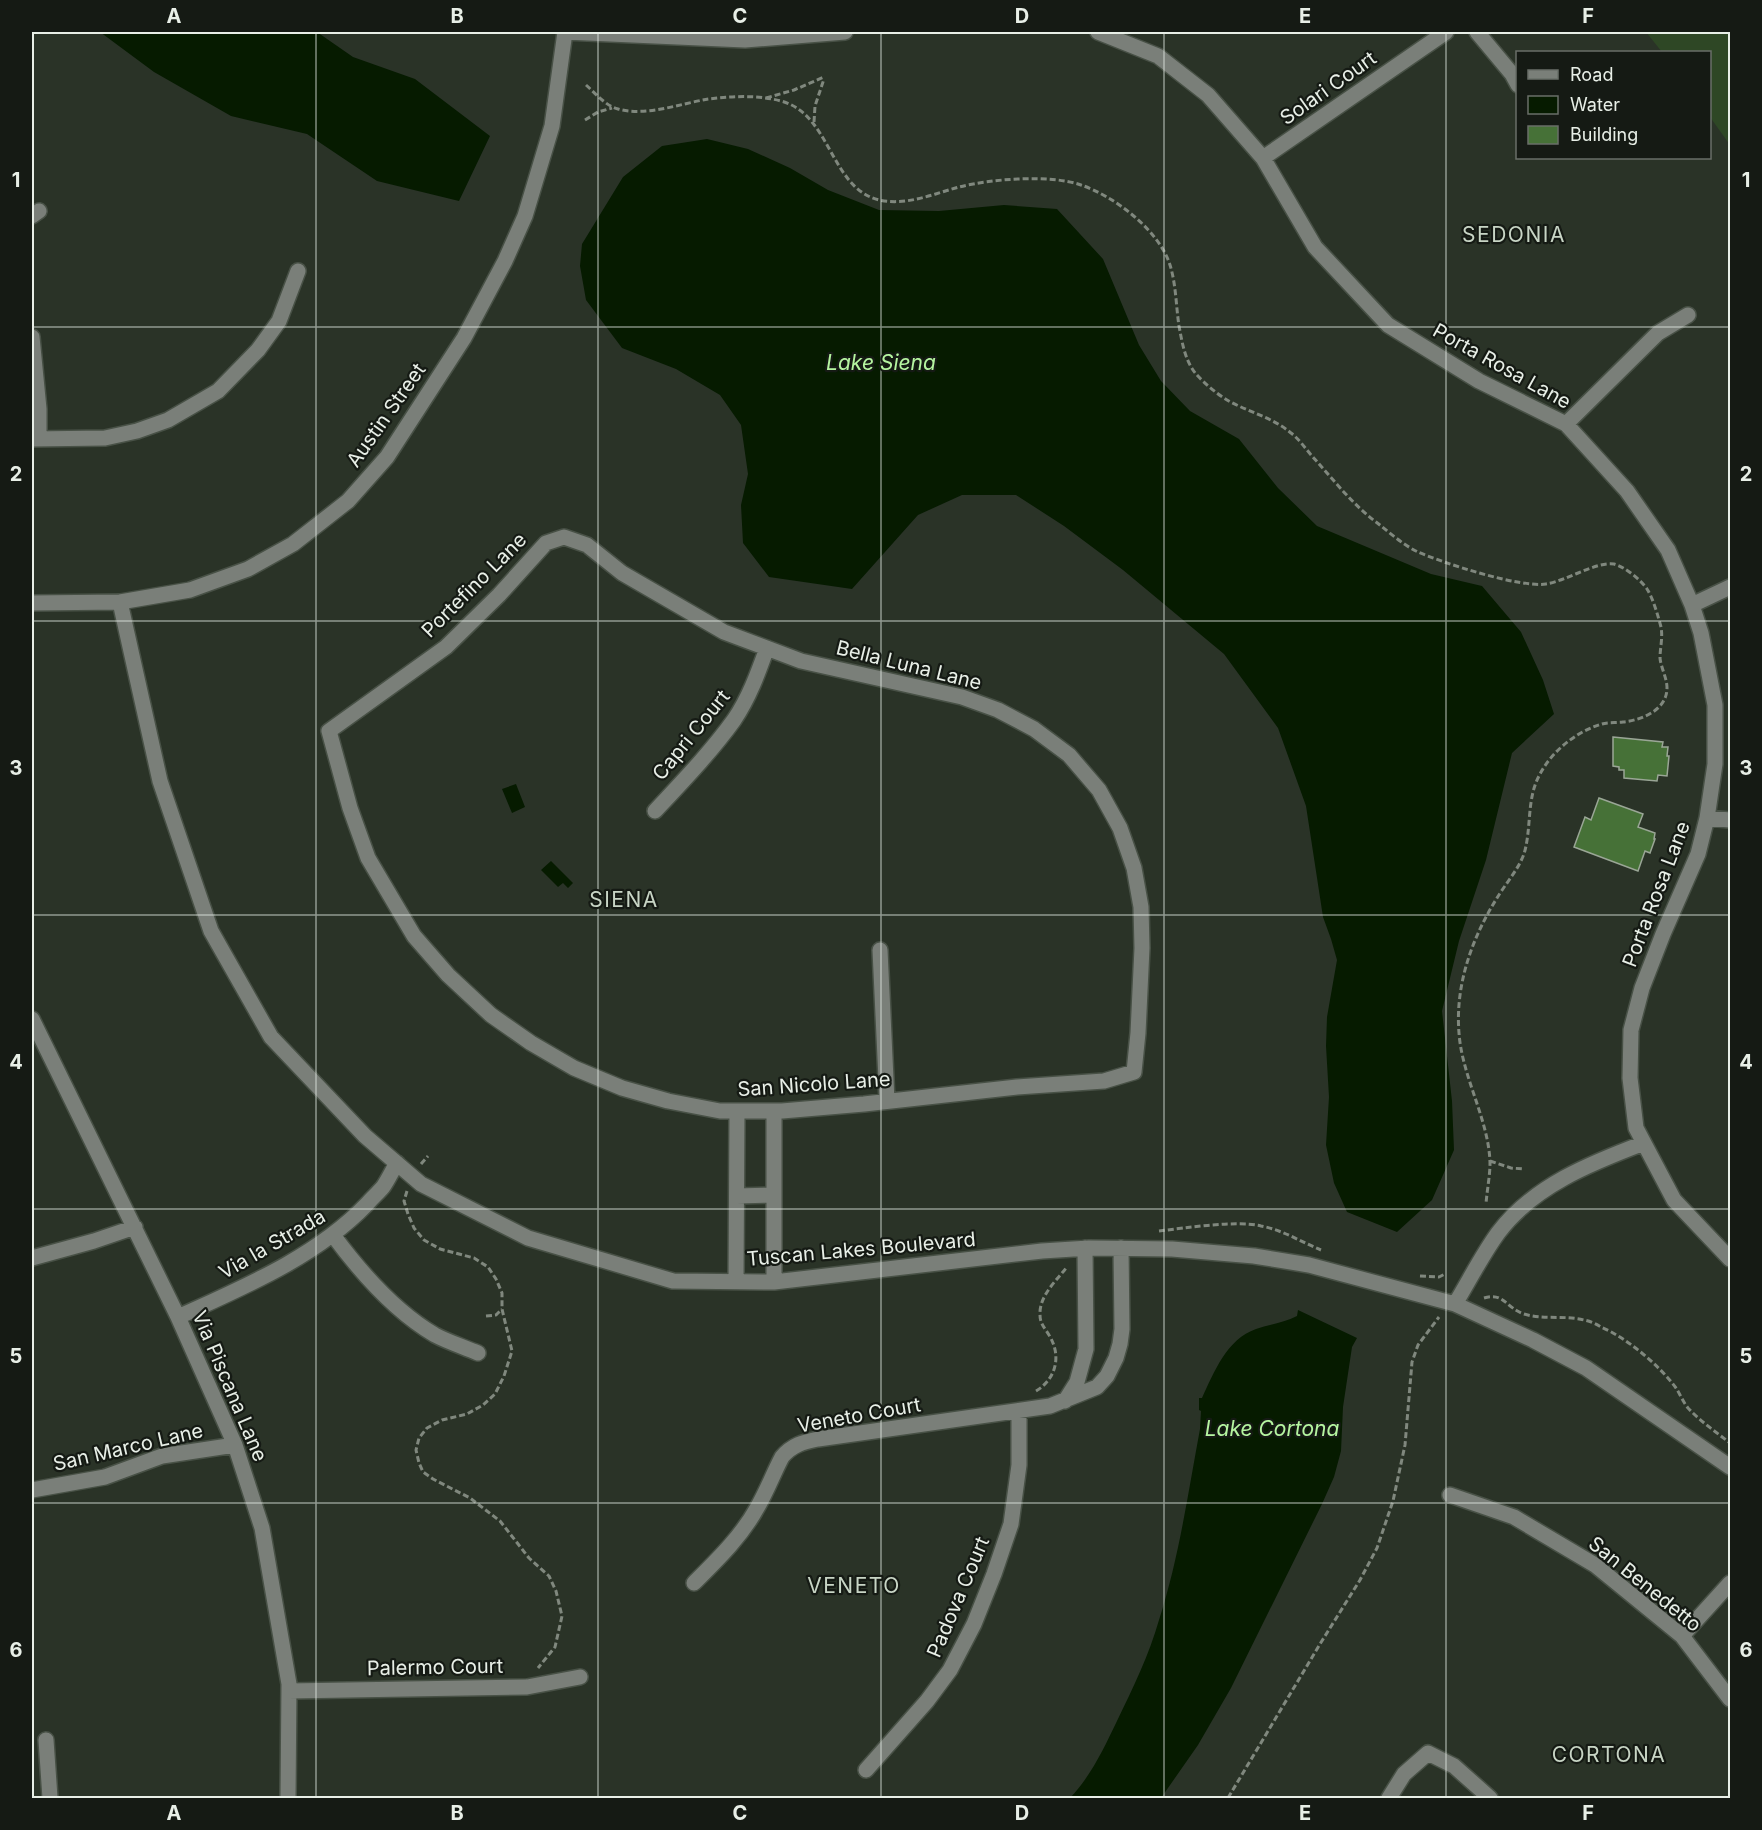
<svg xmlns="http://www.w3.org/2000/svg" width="1762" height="1830" font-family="Inter,sans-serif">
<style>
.green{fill:#2e4725}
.water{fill:#061b00}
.building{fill:#467137;stroke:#9aa696;stroke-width:1.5}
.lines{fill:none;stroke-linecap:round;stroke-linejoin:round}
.minor-casing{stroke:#485146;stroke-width:18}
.path{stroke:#80887e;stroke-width:3;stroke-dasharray:6 3;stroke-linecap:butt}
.minor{stroke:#7a7f79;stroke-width:15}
.grid{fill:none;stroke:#e8efe7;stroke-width:1.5;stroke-opacity:0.55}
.labels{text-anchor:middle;stroke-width:4.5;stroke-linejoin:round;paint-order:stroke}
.street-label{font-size:20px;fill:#e8efe7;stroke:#151a14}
.neighbourhood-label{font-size:21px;letter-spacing:1.5px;fill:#c8d5c5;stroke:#151a14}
.water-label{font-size:21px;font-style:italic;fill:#b5f5a0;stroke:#151a14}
.neatline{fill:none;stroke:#e8efe7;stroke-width:2}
.grid-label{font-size:20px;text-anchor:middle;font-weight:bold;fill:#e8efe7}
</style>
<rect width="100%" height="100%" fill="#2a3327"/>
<path class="green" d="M1646,32H1730V145L1710,117V52H1662Z"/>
<path class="water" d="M100,32H317L353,57L415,79L490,136L459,201L377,181L307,134L231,116L154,72Z
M707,139L748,149L790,168L828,190L879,210L939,211L1004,205L1057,209L1103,259L1139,345L1161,381L1190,411L1239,439L1278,488L1317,526L1431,574L1482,586L1521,632L1543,680L1554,714L1512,753L1486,860L1459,941L1442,1011L1452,1101L1454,1150L1432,1200L1397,1232L1347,1212L1334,1183L1326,1145L1329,1097L1326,1046L1327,1017L1337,960L1331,939L1323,917L1306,806L1278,728L1224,654L1123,570L1064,526L1016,495H962L918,515L852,589L769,577L743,543L741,505L748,474L741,425L720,395L676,369L622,348L586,300L580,266L582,244L623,177L662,146Z
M516,784L525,807L512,813L502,789Z
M551,861L573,883L568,888L563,883L558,887L541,870Z
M1298,1310L1357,1338L1352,1347L1343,1407L1341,1451L1334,1477L1322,1504L1231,1688L1198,1745L1161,1798H1070C1091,1776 1104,1748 1117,1721C1133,1688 1149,1655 1159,1620C1179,1558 1188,1493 1200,1429L1201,1411L1199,1410V1398H1202C1214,1372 1227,1339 1256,1329C1270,1324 1284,1323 1297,1316Z"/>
<path class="building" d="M1613,737L1663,742L1662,747H1668L1667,756H1669L1667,776L1658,775L1657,781L1624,778V770H1619V767L1613,766Z
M1599,798L1643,814L1638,827L1655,833L1654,839H1655L1650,853L1645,851L1638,871L1574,847L1585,817L1591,820Z"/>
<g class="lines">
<g class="minor-casing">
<path id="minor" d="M565,32L745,40L845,32
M1098,32L1158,56L1208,95L1263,158L1315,247L1388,325L1479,381L1566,424L1627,491L1668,550L1692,605L1701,633L1715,705V764L1707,818L1698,854L1663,934L1642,988L1631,1030L1630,1078L1636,1128L1674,1200L1730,1259
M1477,32L1512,74L1518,85
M1263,158L1446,32
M32,216L39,211
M32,337L39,409V439
M1566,424L1658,333L1688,315
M32,439L105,438L137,431L168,420L218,391L258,350L279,321L298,271
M564,537L587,545L622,573L724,632L801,661L962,697L998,710L1034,729L1069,755L1099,790L1120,828L1134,868L1141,907L1142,948L1138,1033L1134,1072L1104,1081L1017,1087L864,1104L782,1111H720L668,1101L622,1088L574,1068L531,1043L491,1015L448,975L414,936L368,858L350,808L329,731L446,647L499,595L546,543Z
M120,602L160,781L211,931L271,1037L365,1136L421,1184L528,1238L673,1281L774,1282L1042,1251L1089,1248L1172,1249L1254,1256L1309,1265L1455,1304L1533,1340L1586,1368L1730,1467
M32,603L120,602L190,590L248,569L293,544L348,501L387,457L464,338L505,261L525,216L552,126L565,32
M1692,605L1730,587
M655,811C682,782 711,752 734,720C749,698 758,673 767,648
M1707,818L1730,820
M880,950L887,1101
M32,1019L178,1317L235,1445L262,1528L289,1684L288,1798
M774,1111V1282
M737,1196L774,1195
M333,1235C361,1273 394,1311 435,1335C448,1342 464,1347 478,1353
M32,1258L94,1241L135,1227
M736,1281L737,1111
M1455,1304C1469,1281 1482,1255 1498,1233C1533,1186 1591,1163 1644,1143
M178,1317C244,1287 316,1257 367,1204C372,1198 378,1193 383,1187C388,1180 392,1171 397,1163
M1065,1401L1077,1382L1086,1349L1085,1248
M32,1490L105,1477L162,1456L235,1445
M1450,1495L1514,1517L1595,1565L1682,1636L1730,1699
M694,1583C717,1560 741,1537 757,1508C767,1491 773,1474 782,1457C792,1445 803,1442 818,1439L1050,1406L1097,1387L1107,1376L1116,1358L1120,1344L1122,1329L1121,1248
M1682,1636L1730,1583
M289,1691L527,1687L580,1677
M46,1740L50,1798
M866,1770L927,1701L950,1670L974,1624L994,1574L1011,1524L1019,1465V1412
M1389,1798L1404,1774L1428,1753L1454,1766L1490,1798"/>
</g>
<path class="path" d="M586,85C596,94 606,106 618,109C646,117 682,103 709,99C733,96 758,95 781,101C831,114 830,188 879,200C907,206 933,194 959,187C991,179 1050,174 1081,185C1114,196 1159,230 1170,265C1176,284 1176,306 1179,326C1182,342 1185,361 1196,374C1204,383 1217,394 1227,400C1248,412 1272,417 1291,433C1299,439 1305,448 1312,456C1332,478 1352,504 1376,522C1389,532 1403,545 1418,552C1443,563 1520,588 1546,584C1566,581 1597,561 1614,564C1625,567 1641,580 1647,589C1653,598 1658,616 1661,627C1663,638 1660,648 1660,658C1661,668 1667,678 1667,688C1667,710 1642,720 1623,722C1616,723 1608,722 1602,724C1577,731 1552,751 1540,774C1526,799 1532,827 1524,854C1518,870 1506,883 1497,898C1472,938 1455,985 1459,1033C1462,1077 1489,1120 1490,1163C1490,1176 1487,1190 1486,1204
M766,98L794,90L824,77
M585,120L598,112L612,108
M814,122L815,106L824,79
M1490,1161L1511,1168L1524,1169
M421,1164L428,1156
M407,1191L404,1201L408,1214L414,1228L424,1240L440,1249L474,1258L488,1267L496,1279L502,1293V1309L512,1351L504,1376L495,1394L483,1405L467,1414L442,1420L427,1428L419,1438L416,1450L419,1463L423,1472L433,1479L470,1498L500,1521L529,1558L549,1576L556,1591L562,1616L555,1647L538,1668
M1159,1231C1186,1228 1236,1220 1261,1226C1283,1230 1301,1242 1321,1250
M1420,1276L1439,1277L1445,1274
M1484,1298C1504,1292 1506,1308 1524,1314C1543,1320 1564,1315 1584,1320C1590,1321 1596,1324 1601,1327C1627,1338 1659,1365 1676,1388C1680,1394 1683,1402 1688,1408C1700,1421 1716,1432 1730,1443
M486,1316L496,1315L502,1309
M1036,1391C1056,1379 1062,1356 1049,1335C1045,1328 1040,1324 1040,1315C1039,1296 1056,1281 1067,1267
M1228,1798L1320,1644L1360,1580L1377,1548L1393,1501L1405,1445L1412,1362L1418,1345L1439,1317"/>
<use href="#minor" class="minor"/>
</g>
<path class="grid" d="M316,32V1798M598,32V1798M881,32V1798M1164,32V1798M1446,32V1798M32,327H1730M32,621H1730M32,915H1730M32,1209H1730M32,1503H1730"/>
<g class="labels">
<g class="street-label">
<text transform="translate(1328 88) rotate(-35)" y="7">Solari Court</text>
<text transform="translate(1502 366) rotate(29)" y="7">Porta Rosa Lane</text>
<text transform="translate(386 415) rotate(-55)" y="7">Austin Street</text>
<text transform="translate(474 585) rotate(-45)" y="7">Portefino Lane</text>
<text transform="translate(909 665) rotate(14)" y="7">Bella Luna Lane</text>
<text transform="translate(691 735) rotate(-51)" y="7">Capri Court</text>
<text transform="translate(1656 894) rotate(-69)" y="7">Porta Rosa Lane</text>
<text transform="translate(814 1084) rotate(-4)" y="7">San Nicolo Lane</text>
<text transform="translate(272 1244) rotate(-30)" y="7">Via la Strada</text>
<text transform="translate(861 1249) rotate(-5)" y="7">Tuscan Lakes Boulevard</text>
<text transform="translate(230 1386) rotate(67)" y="7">Via Piscana Lane</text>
<text transform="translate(859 1415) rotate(-10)" y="7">Veneto Court</text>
<text transform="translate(128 1447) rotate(-13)" y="7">San Marco Lane</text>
<text transform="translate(1645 1584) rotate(39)" y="7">San Benedetto</text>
<text transform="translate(958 1597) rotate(-67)" y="7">Padova Court</text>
<text transform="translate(435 1667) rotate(-1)" y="7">Palermo Court</text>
</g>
<g class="neighbourhood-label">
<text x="1514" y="242">SEDONIA</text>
<text x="624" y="907">SIENA</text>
<text x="854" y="1593">VENETO</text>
<text x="1609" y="1762">CORTONA</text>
</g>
<g class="water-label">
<text x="881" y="370">Lake Siena</text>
<text x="1272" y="1436">Lake Cortona</text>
</g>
</g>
<rect width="1762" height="1830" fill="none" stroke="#151a14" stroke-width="66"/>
<rect x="1516" y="51" width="195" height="108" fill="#151a14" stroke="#696f68" stroke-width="1.5"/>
<rect x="1528" y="70" width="30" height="9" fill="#7a7f79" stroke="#696f68" stroke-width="1.5"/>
<text x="1570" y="81" font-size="18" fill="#e8efe7">Road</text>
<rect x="1528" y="96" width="30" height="18" fill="#061b00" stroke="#696f68" stroke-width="1.5"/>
<text x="1570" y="111" font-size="18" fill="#e8efe7">Water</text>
<rect x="1528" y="126" width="30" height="18" fill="#467137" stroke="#696f68" stroke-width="1.5"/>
<text x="1570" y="141" font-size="18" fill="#e8efe7">Building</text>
<rect x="33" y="33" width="1696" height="1764" class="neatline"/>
<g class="grid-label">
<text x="174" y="23">A</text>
<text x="457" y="23">B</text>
<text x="740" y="23">C</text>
<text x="1022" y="23">D</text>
<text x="1305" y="23">E</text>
<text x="1588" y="23">F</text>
<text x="16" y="187">1</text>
<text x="1746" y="187">1</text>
<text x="16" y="481">2</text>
<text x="1746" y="481">2</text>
<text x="16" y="775">3</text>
<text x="1746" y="775">3</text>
<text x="16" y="1069">4</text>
<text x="1746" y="1069">4</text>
<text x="16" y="1363">5</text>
<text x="1746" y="1363">5</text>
<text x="16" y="1657">6</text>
<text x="1746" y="1657">6</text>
<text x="174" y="1820">A</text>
<text x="457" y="1820">B</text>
<text x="740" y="1820">C</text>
<text x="1022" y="1820">D</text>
<text x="1305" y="1820">E</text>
<text x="1588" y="1820">F</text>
</g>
</svg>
